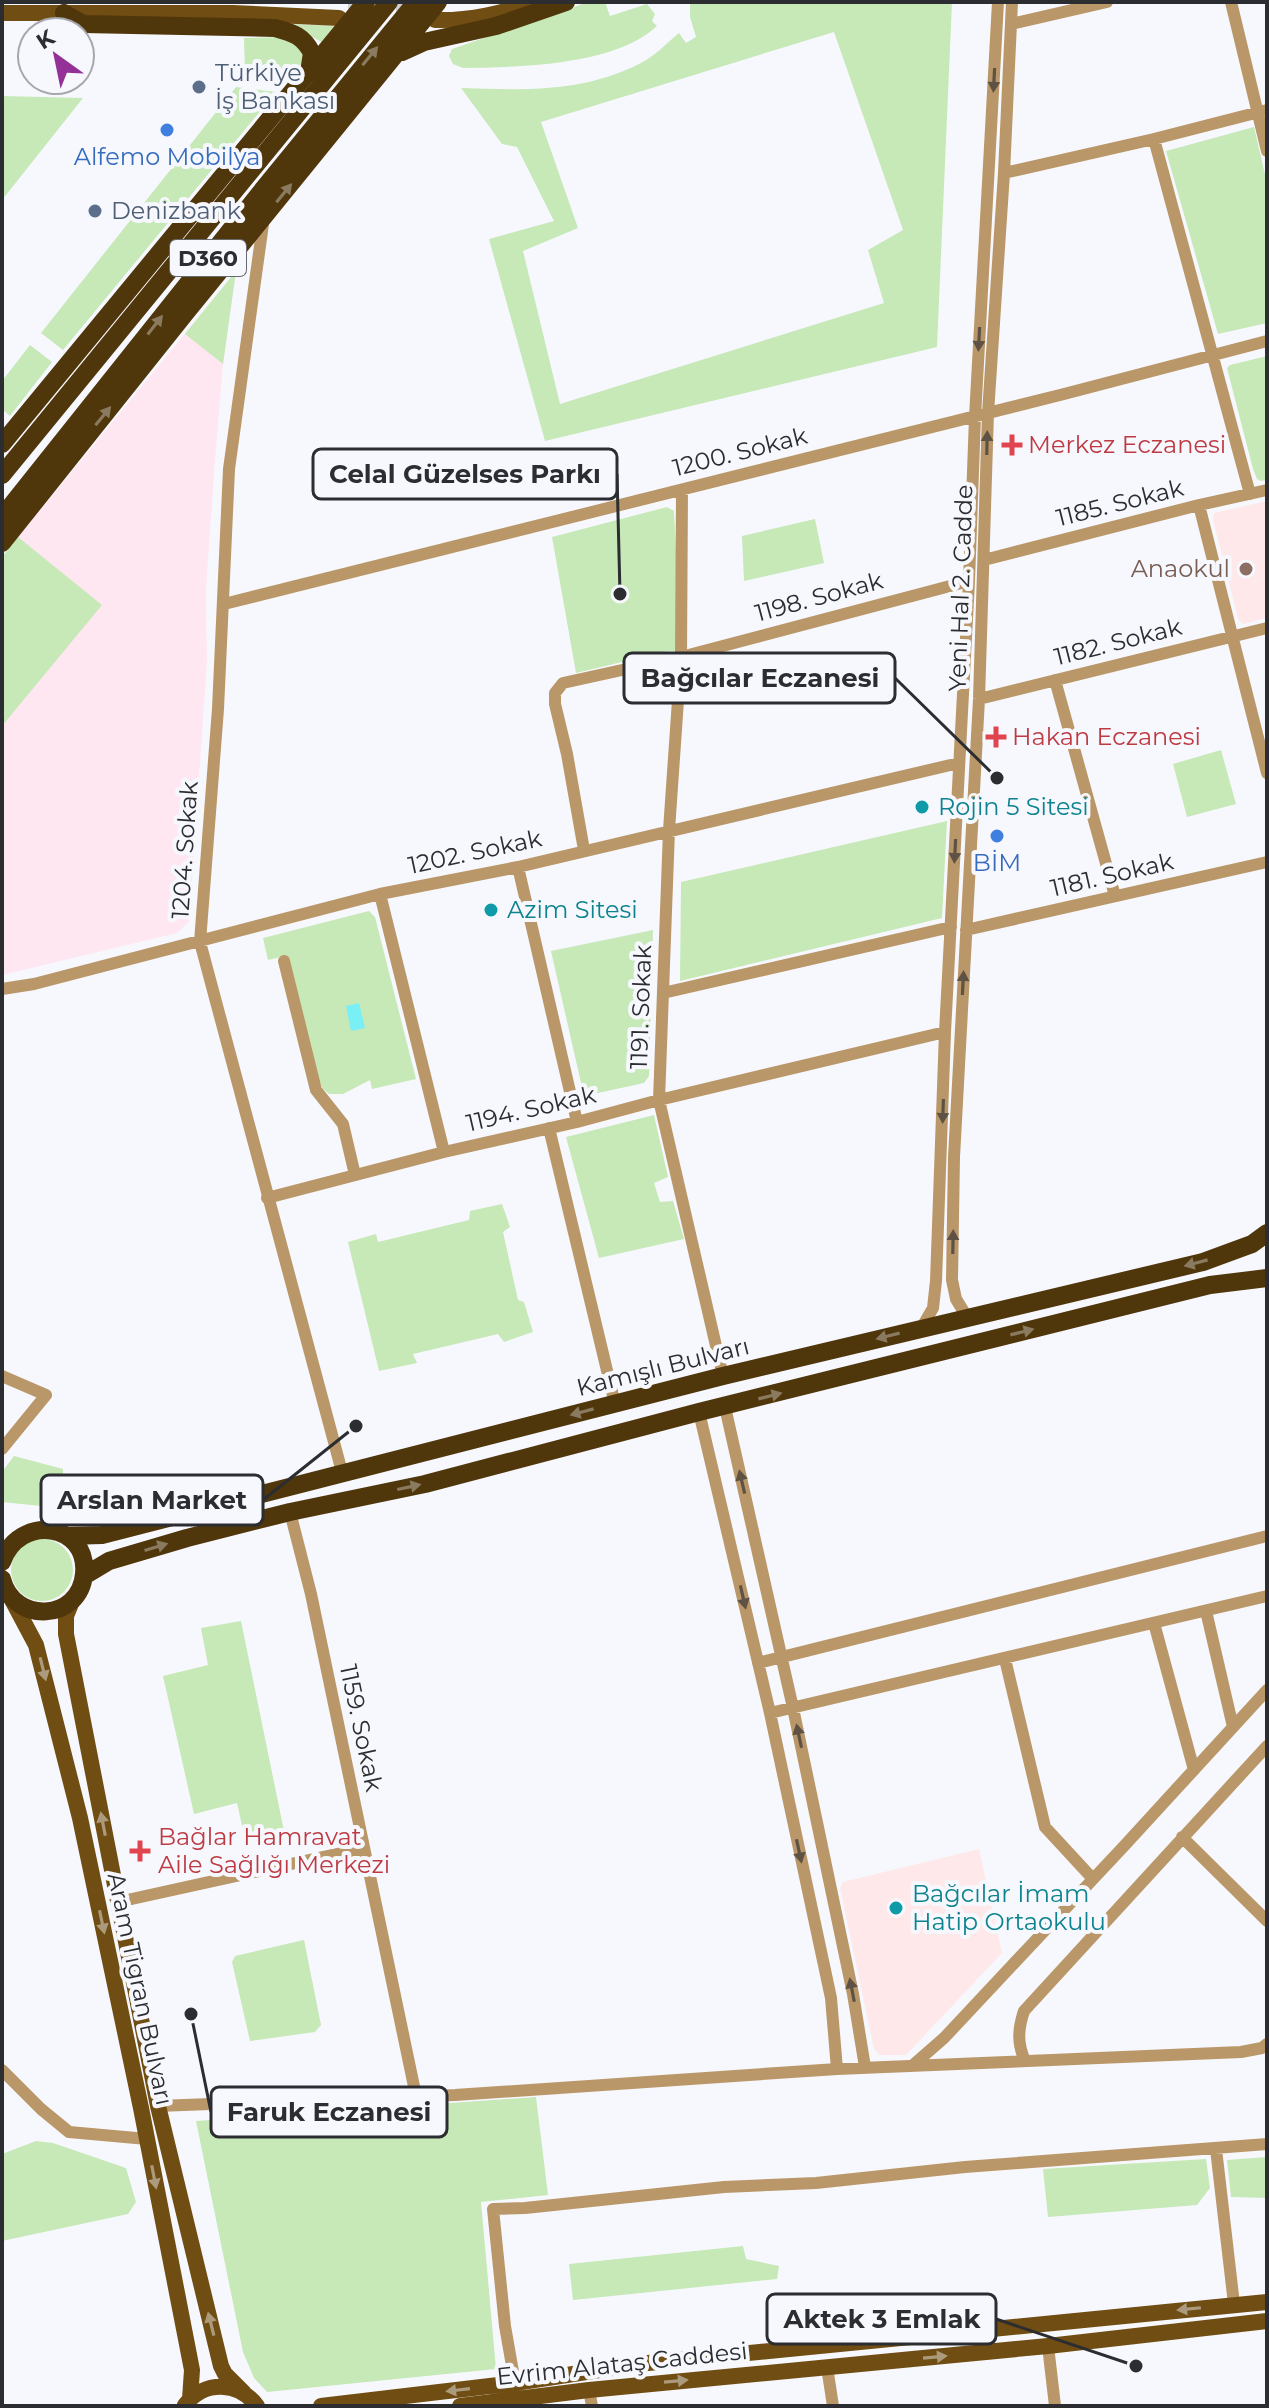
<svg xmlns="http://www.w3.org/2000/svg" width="1269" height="2408" font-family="Montserrat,sans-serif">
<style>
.education{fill:#fee8ea}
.medical{fill:#ffe7f2}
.green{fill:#c7e8b7;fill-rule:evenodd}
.water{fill:#78f0f6}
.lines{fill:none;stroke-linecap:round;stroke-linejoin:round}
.major-tunnel{stroke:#cdcfd5;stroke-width:16;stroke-dasharray:16 8;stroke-linecap:butt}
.minor{stroke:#ba9768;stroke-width:12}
.major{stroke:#704d12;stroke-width:16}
.highway{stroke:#50360b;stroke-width:18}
.oneway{fill:#8a7a60}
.oneway2{fill:#5d5244}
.oneway3{fill:#ac9a7c}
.service-dot{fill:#5c6f8a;stroke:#f6f8fe;stroke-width:3}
.shop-dot{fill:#3f7fe0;stroke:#f6f8fe;stroke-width:3}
.health-dot{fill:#e0444e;stroke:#f6f8fe;stroke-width:3}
.education-dot{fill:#8d6e63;stroke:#f6f8fe;stroke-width:3}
.culture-dot{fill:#0f9aa8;stroke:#f6f8fe;stroke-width:3}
.labels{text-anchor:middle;stroke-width:8;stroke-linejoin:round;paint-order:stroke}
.shield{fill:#f6f8fe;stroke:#686a6e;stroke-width:2}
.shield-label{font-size:22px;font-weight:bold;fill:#2b2d31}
.service-label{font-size:24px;fill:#4e5e75;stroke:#f6f8fe;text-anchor:start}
.shop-label{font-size:24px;fill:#366cbe;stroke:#f6f8fe}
.health-label{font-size:24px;fill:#be3a42;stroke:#f6f8fe;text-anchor:start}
.street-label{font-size:24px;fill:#2b2d31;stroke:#f6f8fe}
.education-label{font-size:24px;fill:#785e54;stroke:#f6f8fe;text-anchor:end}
.culture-label{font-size:24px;fill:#0d838f;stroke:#f6f8fe;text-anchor:start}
.leader{fill:none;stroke:#2b2d31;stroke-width:3}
.callout-dot{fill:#2b2d31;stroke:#f6f8fe;stroke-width:3}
.callout{fill:#f6f8fe;stroke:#2b2d31;stroke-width:3}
.callout-label{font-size:26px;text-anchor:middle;font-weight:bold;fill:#2b2d31}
</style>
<rect width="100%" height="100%" fill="#f6f8fe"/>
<path class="education" d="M1267,501V618L1243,624L1238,619L1213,520L1214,513Z
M979,1849L1002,1953L906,2055H879L874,2049L840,1888L843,1882Z"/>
<path class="medical" d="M236,271L223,364L214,473L206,590L207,662L189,922L177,933L2,975V557Z"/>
<path class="green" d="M588,2H605L610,16L647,4L655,14L652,21L657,26C614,66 519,67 463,68L453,64L449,56L452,49Z
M690,2H952L937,347L545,441L489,239L554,221L517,147L502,144L461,88C522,90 582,93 639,64C654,57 667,43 679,33L686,43L696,37L690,17ZM834,32L903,230L868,250L884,303L560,404L523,251L578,228L541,122Z
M290,24L336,26L323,43Z
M285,37L295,38L305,57L295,73L288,77L245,73L244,38Z
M236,87L276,92L63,350L41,333Z
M2,96L83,98L2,200Z
M1254,127L1267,183V323L1218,334L1166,151Z
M236,271L223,364L185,334Z
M30,345L52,362L10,416L2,409V381Z
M1267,356V480L1261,481L1257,479L1253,469L1227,368L1230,365Z
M667,507L674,511L681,651H668L576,673L552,537Z
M815,519L824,563L744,581L742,536Z
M18,537L102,605L2,726V557Z
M1221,750L1236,804L1187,817L1173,764Z
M947,821L942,918L680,981L681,882Z
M369,911L375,917L416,1079L372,1089L370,1080L343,1094H329L323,1089L318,1078L285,956L268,960L263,938Z
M653,930L649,1076L644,1083L584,1096L551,951Z
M654,1115L668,1177L654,1183L660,1202L673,1201L684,1239L599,1258L566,1137Z
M502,1204L510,1227L503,1232L518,1300L524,1302L533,1332L504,1342L498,1334L413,1354L417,1363L379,1371L348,1242L376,1234L378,1242L469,1220L470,1211Z
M14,1456L63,1469V1479L143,1492L142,1498L51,1507L2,1502V1472Z
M11 1570a31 31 0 1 1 62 0a31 31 0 1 1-62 0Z
M241,1621L284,1831L245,1839L237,1803L194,1814L163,1676L208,1665L201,1628Z
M304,1940L321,2025L315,2032L250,2041L232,1962L235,1956Z
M536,2097L548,2195L481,2202L496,2369L267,2392L254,2378L243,2352L196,2121Z
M36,2141L53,2143L126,2168L136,2202L128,2214L2,2241V2154Z
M1267,2157V2198L1231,2197L1227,2160Z
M1206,2159L1210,2188L1197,2205L1048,2217L1043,2169Z
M743,2246L746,2259L779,2266L777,2279L573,2300L569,2264Z"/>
<path class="water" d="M359,1003L365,1028L351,1031L346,1006Z"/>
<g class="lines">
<path class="major-tunnel" d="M348,7L444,11"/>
<path class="minor" d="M1231,2L1267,151
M1011,24L1107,2
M1154,139L1250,494
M1004,173L1154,139L1267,110
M264,217L229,469L218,709L200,942L342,1472
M682,490L681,657L669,830L659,1100L723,1376
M1199,505L1267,773
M984,560L1199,505L1267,490
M224,604L1064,394L1267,341
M1055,680L1115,896
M979,699L1267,628
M584,850L567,754L555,704V693L563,683L681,657L969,581
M518,867L577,1122
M380,894L444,1152
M966,930L1267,862
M284,961L316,1090L343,1124L355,1175
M2,989L34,984L380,894L518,867L959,763
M663,993L951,927
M549,1128L615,1404
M267,1198L444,1152L577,1122L659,1100L945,1032
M967,1317L956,1299L952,1280L954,1157L979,699L988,413L1004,173L1012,2
M922,1327L933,1308L936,1281L945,1032L969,581L975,417L998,2
M2,1376L46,1395L2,1449
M725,1407L793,1708L853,1994L865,2067
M699,1412L770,1713L831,1998L837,2069
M290,1512L311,1594L416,2096
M1206,1611L1233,1727
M1154,1623L1194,1770
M1005,1659L1045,1827L1093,1879
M758,1663L1267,1536
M770,1713L1267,1596
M1182,1837L1267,1921
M118,1902L364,1848
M1025,2061C1017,2043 1018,2029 1024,2011L1267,1746
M912,2066L944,2038L1125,1845L1267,1690
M2,2070L41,2109L69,2132L147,2139
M158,2106L455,2095L837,2069L1241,2052L1262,2048L1267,2044
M1216,2149L1234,2304
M1048,2346L1055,2406
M827,2367L833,2406
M515,2383L505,2326L493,2209L525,2208L724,2187L816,2183L965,2167L1267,2144
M589,2390L592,2406"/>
<path class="major" d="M2,13H233L339,18
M435,20C471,21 502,13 535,2
M11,1598L36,1645L80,1818L141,2108L192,2370L190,2399
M73,1599L66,1616V1634L158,2106L221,2366L225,2374L244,2393
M185,2405C204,2380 239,2381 257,2406
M321,2406L515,2383L638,2364L1267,2302
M460,2406L589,2390L1048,2346L1267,2321"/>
<path class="highway" d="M64,13L83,24L275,28C294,33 303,36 312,53L309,72
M402,52L424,42L496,26L566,2
M2,444L366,2
M2,475L389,2
M2,517L260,193L416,2
M2,543L184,315L438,2
M67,1536L102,1535L723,1376L1203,1262L1252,1244L1267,1233
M2,1562C19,1513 89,1523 84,1574C80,1621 14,1625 2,1579
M84,1576L109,1561L187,1538L290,1512L425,1484L699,1412L1210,1285L1267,1278"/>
</g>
<defs><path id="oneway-solid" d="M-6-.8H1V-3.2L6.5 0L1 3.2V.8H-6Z" transform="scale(2)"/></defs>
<g class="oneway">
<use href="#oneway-solid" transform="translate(370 56) rotate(-51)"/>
<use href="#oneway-solid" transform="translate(284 193) rotate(-51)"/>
<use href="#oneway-solid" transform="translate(155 325) rotate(-52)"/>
<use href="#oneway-solid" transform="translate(103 416) rotate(-51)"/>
<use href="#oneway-solid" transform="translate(1196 1263) rotate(165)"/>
<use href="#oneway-solid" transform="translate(1022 1332) rotate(-14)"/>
<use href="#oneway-solid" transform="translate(888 1336) rotate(166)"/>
<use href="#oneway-solid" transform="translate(770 1396) rotate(-14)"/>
<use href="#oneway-solid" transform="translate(582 1412) rotate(165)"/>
<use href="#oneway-solid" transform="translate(409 1487) rotate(-12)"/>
<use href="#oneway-solid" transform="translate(156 1547) rotate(-17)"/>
</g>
<g class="oneway2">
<use href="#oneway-solid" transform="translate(994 80) rotate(93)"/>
<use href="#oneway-solid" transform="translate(979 339) rotate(93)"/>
<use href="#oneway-solid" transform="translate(987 443) rotate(-89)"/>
<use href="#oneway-solid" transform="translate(955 851) rotate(93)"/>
<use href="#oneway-solid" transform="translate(963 983) rotate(-87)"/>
<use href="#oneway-solid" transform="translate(943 1111) rotate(92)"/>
<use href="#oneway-solid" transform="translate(953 1242) rotate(-89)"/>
<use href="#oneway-solid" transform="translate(742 1482) rotate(-103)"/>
<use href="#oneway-solid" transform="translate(743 1597) rotate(77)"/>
<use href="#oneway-solid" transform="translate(799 1736) rotate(-102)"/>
<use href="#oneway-solid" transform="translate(799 1851) rotate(78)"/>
<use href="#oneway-solid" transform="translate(852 1990) rotate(-101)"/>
</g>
<g class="oneway3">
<use href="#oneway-solid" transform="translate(43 1669) rotate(76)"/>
<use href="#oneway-solid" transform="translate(103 1824) rotate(-101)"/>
<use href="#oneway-solid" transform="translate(102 1922) rotate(78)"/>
<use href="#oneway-solid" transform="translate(154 2177) rotate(79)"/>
<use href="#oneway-solid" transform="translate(1189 2309) rotate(174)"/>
<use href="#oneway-solid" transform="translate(211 2324) rotate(-104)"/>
<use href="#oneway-solid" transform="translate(935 2357) rotate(-5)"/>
<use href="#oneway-solid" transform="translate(676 2381) rotate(-5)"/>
<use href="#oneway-solid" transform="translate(458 2390) rotate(173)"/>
</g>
<g class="service-dot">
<circle cx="199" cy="87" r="8"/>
<circle cx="95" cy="211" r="8"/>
</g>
<g class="shop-dot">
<circle cx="167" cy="130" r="8"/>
<circle cx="997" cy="836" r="8"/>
</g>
<g class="health-dot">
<path d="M1008 433h8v8h8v8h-8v8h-8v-8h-8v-8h8z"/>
<path d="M992 725h8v8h8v8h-8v8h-8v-8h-8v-8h8z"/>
<path d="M136 1839h8v8h8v8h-8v8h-8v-8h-8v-8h8z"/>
</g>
<circle class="education-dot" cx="1246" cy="569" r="8"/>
<g class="culture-dot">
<circle cx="922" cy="807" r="8"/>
<circle cx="491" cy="910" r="8"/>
<circle cx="896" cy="1908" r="8"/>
</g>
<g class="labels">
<rect class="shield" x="170" y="240" width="76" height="36" rx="6"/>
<g class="shield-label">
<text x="208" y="266">D360</text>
</g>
<g class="service-label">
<text x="215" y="81">Türkiye<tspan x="215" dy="28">İş Bankası</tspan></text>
<text x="111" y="219">Denizbank</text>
</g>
<g class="shop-label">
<text x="167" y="165">Alfemo Mobilya</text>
<text x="997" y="871">BİM</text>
</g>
<g class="health-label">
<text x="1028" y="453">Merkez Eczanesi</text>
<text x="1012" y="745">Hakan Eczanesi</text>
<text x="158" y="1845">Bağlar Hamravat<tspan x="158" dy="28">Aile Sağlığı Merkezi</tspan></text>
</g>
<g class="street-label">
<text transform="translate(740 452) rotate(-14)" y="8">1200. Sokak</text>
<text transform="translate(1120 503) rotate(-14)" y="8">1185. Sokak</text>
<text transform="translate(961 588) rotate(-88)" y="8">Yeni Hal 2. Cadde</text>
<text transform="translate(819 597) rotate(-15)" y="8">1198. Sokak</text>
<text transform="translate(1118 642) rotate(-14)" y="8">1182. Sokak</text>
<text transform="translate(185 850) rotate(-86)" y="8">1204. Sokak</text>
<text transform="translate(475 852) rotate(-12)" y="8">1202. Sokak</text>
<text transform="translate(1112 875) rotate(-13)" y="8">1181. Sokak</text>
<text transform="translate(641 1007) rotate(-88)" y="8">1191. Sokak</text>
<text transform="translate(531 1109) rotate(-13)" y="8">1194. Sokak</text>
<text transform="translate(663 1367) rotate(-14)" y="8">Kamışlı Bulvarı</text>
<text transform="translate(361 1728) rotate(78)" y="8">1159. Sokak</text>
<text transform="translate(140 1989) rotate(78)" y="8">Aram Tigran Bulvarı</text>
<text transform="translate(622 2364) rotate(-6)" y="8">Evrim Alataş Caddesi</text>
</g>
<g class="education-label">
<text x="1230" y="577">Anaokul</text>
</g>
<g class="culture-label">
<text x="938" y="815">Rojin 5 Sitesi</text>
<text x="507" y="918">Azim Sitesi</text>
<text x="912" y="1902">Bağcılar İmam<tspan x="912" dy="28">Hatip Ortaokulu</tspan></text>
</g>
</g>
<path class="leader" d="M620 594L617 474M997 778L895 678M356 1426L263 1500M191 2014L211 2112M1136 2366L996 2319"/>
<g class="callout-dot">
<circle cx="620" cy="594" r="8"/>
<circle cx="997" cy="778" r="8"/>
<circle cx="356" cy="1426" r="8"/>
<circle cx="191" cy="2014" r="8"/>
<circle cx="1136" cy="2366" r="8"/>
</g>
<g class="callout">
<rect x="313" y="449" width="304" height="50" rx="8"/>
<rect x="624" y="653" width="271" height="50" rx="8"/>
<rect x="41" y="1475" width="222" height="50" rx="8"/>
<rect x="211" y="2087" width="236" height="50" rx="8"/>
<rect x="767" y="2294" width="229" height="50" rx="8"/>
</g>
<g class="callout-label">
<text x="465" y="483">Celal Güzelses Parkı</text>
<text x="760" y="687">Bağcılar Eczanesi</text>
<text x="152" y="1509">Arslan Market</text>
<text x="329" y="2121">Faruk Eczanesi</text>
<text x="882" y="2328">Aktek 3 Emlak</text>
</g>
<rect width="1269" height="2408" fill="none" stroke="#2b2d31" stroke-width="8"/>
<g transform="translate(56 56) rotate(327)"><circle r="38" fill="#f6f8fe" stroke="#a5a7ac" stroke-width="2"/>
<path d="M0-6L14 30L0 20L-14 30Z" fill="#933198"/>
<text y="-12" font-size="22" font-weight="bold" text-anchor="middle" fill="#2b2d31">K</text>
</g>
</svg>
